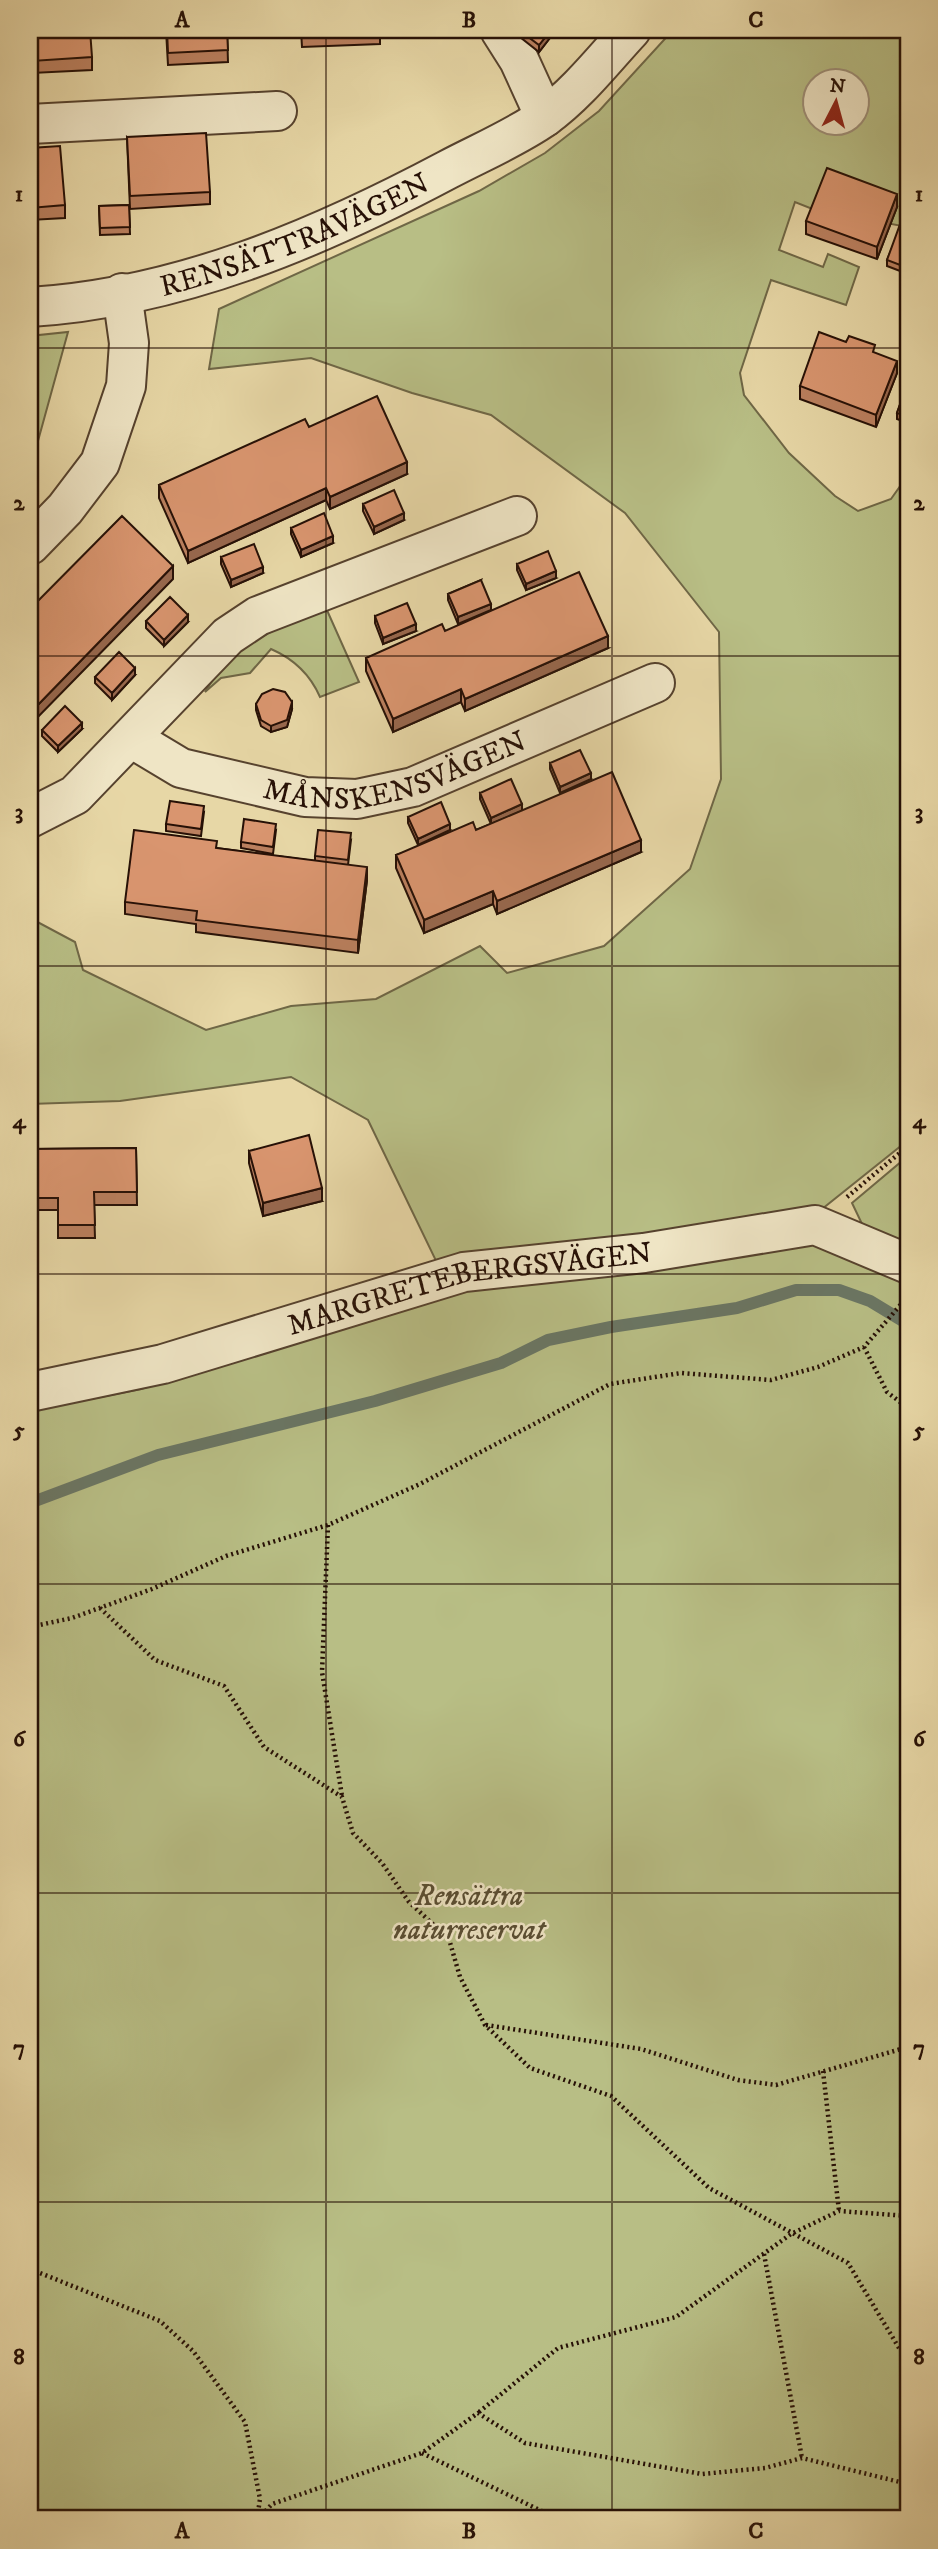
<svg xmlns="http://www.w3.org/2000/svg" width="938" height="2549" font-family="'IM FELL DW Pica',serif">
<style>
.green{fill:#b8be85;stroke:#6f6746;stroke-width:2;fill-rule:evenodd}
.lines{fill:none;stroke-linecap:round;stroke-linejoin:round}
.stream{stroke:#6a7664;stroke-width:12}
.minor-casing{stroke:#56422e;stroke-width:42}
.path{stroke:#261006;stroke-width:4.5;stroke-dasharray:2 3.5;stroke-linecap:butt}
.minor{stroke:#efe5c5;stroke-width:38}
.wall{fill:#bb805f;stroke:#261006;stroke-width:2}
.shaded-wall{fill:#98684e;stroke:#261006;stroke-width:2}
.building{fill:#d9956f;stroke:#261006;stroke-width:2}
.grid{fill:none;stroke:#261006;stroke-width:2;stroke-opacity:0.55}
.labels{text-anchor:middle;stroke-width:5;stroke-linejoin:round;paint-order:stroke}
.street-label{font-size:30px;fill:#261006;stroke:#efe5c5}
.park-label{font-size:30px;font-style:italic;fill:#594d32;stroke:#efe5c5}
.neatline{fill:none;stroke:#261006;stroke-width:2.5}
.grid-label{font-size:23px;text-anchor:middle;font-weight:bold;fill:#261006}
</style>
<rect width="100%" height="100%" fill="#e7d7a6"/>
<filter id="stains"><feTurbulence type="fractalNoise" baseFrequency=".00286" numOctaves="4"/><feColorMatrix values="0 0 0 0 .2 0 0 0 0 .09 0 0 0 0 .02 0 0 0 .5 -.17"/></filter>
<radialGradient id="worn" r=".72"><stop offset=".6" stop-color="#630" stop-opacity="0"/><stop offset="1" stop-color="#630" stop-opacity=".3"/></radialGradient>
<path class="green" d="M673,30H908V215L902,226L815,210L795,202L779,250L823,267L828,254L859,267L846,305L771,280L740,373L744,395L789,453L835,496L858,511L891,499L908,475L907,1141L812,1217L439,1267L368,1120L291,1077L120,1101L30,1104V918L75,942L83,970L206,1030L291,1006L376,999L480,946L507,973L604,946L690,869L721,779L719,632L625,513L491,415L412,393L311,358L209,369L219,309L479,191L545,153L599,111ZM816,80H858V122H816Z
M68,332L33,459L30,463V336Z
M326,608L359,682L320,697C310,674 294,659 271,649L250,673L221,678L205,692C234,643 277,628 326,608Z
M908,1156V1254L863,1226L852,1203Z
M817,1237L908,1279V2519H30V1411L141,1389L473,1285Z"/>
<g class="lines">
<path class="stream" d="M30,1503L158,1455L375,1401L501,1363L548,1340L611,1327L737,1308L796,1290H839L870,1301L908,1324"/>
<g class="minor-casing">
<g id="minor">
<path d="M500,30L519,60L545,117"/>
<path d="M30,124L277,111"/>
<path id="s1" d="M30,307C178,298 317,239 447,170C479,153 515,138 545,117C578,93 604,59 631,30"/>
<path d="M30,545L65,509L100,463L126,386L129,343L122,293"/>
<path id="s2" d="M131,738L181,768L305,797L357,799L413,787L655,683"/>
<path d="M30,818L75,795L228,636L258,616L517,516"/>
<path id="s3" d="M30,1392L163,1364L464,1272L644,1253L815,1225L908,1264"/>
</g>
</g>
<path class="path" d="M847,1197L908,1146
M864,1347L887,1392L908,1408
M328,1525L322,1672L342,1796
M100,1608L155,1660L224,1686L264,1747L342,1797L353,1833L382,1863L409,1902L449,1939L460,1977L485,2025L530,2068L611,2096L709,2188L848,2263L908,2363
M30,1627L72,1618L152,1589L226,1556L328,1525L420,1484L610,1384L681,1373L771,1380L818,1367L864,1347L903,1302
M486,2025L641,2049L738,2080L776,2085L908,2047
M823,2071L839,2211
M764,2254L802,2458
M30,2269L160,2321L193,2351L245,2422L260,2499L257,2519
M479,2412L558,2348L676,2317L791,2234L839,2211L908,2216
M422,2453L558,2519
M258,2519L272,2504L422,2453L478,2413L525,2443L702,2474L765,2468L802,2458L908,2484"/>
<use href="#minor" class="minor"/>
</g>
<path class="wall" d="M30,30L92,57V70L32,73Z
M166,30H227L228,62L168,65Z
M301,30H380V44L302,47Z
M511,30H556L539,52Z
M127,137L210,192V204L130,209Z
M30,148L65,205V218L30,220Z
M129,205L130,234L100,235L99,206Z
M897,207L877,259L806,234V221Z
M908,209V274L887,266V260Z
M846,342L875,353L897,373L876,427L800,399V386Z
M908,382V423L897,419V413Z
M309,427L407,474L330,509L326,500L188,563L159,498V485Z
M363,504L404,520L374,534L363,511Z
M291,528L333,543L301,557L291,534Z
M221,557L263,573L231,587L221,564Z
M517,564L556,578L526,590L517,570Z
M481,580L458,624L448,600V594Z
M375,616L416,631L383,644L375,623Z
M146,621L188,622L164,646L146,628Z
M445,631L608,648L465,711L461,702L393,732L366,671V658Z
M135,675L112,700L95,683V677Z
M256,704L292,709L287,727L271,732L261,726L256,710Z
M82,729L58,752L42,736V730Z
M550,763L591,779L560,793L550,769Z
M480,793L522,810L641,852L497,914L493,904L424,933L396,868V855L476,830L491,824L480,799Z
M204,812L201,836L166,831V824Z
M408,817L450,830L418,845L408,823Z
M276,830L273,854L241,848V842Z
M351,840L348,865L367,880L358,953L196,932V924L125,914V902L217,848L315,861V856Z
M136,1148L137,1205H94L95,1238H58V1210H30V1149Z
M249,1151L322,1201L263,1216L249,1163Z"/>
<path class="shaded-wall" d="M551,30H556L539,52V45Z
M897,194V207L877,259V247Z
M897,361V373L876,427V415Z
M407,462V474L330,509V497Z
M326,488V500L188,563V551Z
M404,513V520L374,534V527Z
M333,536V543L301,557V550Z
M173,566V579L30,725V713Z
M263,567V573L231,587V580Z
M556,571V578L526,590V584Z
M491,604V610L458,624V617Z
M188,615V622L164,646V640Z
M416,624V631L383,644V638Z
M608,636V648L465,711V699Z
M135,668V675L112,700V693Z
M461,689V702L393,732V719Z
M292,702V709L287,727L271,732V726Z
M82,723V729L58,752V746Z
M591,773V779L560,793V787Z
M522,804V811L491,824V818Z
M450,824V830L418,845V839Z
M641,840V852L497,914V901Z
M367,867V880L358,953V940Z
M493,891V904L424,933V920Z
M322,1188V1201L263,1216V1203Z"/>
<path class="building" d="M30,30H90L92,57L32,61Z
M167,30H227L228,50L168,53Z
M302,30H380V31L302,35Z
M519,30H551L539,45Z
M206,133L210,192L130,196L127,137Z
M60,146L65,205L30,208V148Z
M827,168L897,194L877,247L806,221Z
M129,205L130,227L100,228L99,206Z
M906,208L908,209V268L887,260Z
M819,332L846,342L849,336L875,345L873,352L897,361L876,415L800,386Z
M908,382V417L897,413Z
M377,396L407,462L330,497L326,488L188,551L159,485L305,419L309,427Z
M394,490L404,513L374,527L363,504Z
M324,513L333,536L301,550L291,528Z
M122,516L173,566L30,713V609Z
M254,544L263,567L231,580L221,557Z
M548,551L556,571L526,584L517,564Z
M579,572L608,636L465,699L461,689L393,719L366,658L442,624L445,631Z
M481,580L491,604L458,617L448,594Z
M170,597L188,615L164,640L146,621Z
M407,603L416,624L383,638L375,616Z
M119,652L135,668L112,693L95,677Z
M273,689L285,692L292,702L287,720L271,726L261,720L256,704L262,694Z
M65,706L82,723L58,746L42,730Z
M580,750L591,773L560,787L550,763Z
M612,772L641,840L497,901L493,891L424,920L396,855L473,822L476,830Z
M511,779L522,804L491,818L480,793Z
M170,801L204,806L201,829L166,824Z
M441,802L450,824L418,839L408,817Z
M244,819L276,824L273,847L241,842Z
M134,830L217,841L216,848L367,867L358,940L196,920L197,911L125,902Z
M318,830L351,833L348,860L315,856Z
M309,1135L322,1188L263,1203L249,1151Z
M136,1148L137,1192H94L95,1225H58V1198H30V1149Z"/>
<path class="grid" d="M326,30V2519M612,30V2519M30,348H908M30,656H908M30,966H908M30,1274H908M30,1584H908M30,1893H908M30,2202H908"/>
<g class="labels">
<g class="street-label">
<text dy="10" stroke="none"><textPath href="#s1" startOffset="276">RENSÄTTRAVÄGEN</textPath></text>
<text dy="10" stroke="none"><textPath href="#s2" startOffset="280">MÅNSKENSVÄGEN</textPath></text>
<text dy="10" stroke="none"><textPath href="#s3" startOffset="453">MARGRETEBERGSVÄGEN</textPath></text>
</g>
<g class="park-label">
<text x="469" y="1905">Rensättra<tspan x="469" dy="34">naturreservat</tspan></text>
</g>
</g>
<rect width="938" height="2549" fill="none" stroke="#e7d7a6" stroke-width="77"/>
<g transform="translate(836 102) rotate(6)"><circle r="33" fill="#efe5c5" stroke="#9f9079" stroke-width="2"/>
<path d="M0-5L12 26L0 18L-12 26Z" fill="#8f2418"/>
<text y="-10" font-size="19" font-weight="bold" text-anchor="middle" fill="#261006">N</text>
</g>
<rect x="38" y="38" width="862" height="2472" class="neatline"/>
<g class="grid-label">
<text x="182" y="27">A</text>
<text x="469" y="27">B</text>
<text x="756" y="27">C</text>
<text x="19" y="201">1</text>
<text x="919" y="201">1</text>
<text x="19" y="510">2</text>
<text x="919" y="510">2</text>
<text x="19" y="819">3</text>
<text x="919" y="819">3</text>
<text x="19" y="1128">4</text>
<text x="919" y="1128">4</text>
<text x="19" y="1437">5</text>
<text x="919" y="1437">5</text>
<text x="19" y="1746">6</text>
<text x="919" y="1746">6</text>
<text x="19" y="2055">7</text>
<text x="919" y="2055">7</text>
<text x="19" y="2364">8</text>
<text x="919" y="2364">8</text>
<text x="182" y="2538">A</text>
<text x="469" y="2538">B</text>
<text x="756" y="2538">C</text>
</g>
<rect width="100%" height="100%" filter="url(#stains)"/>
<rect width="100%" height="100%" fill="url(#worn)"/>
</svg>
